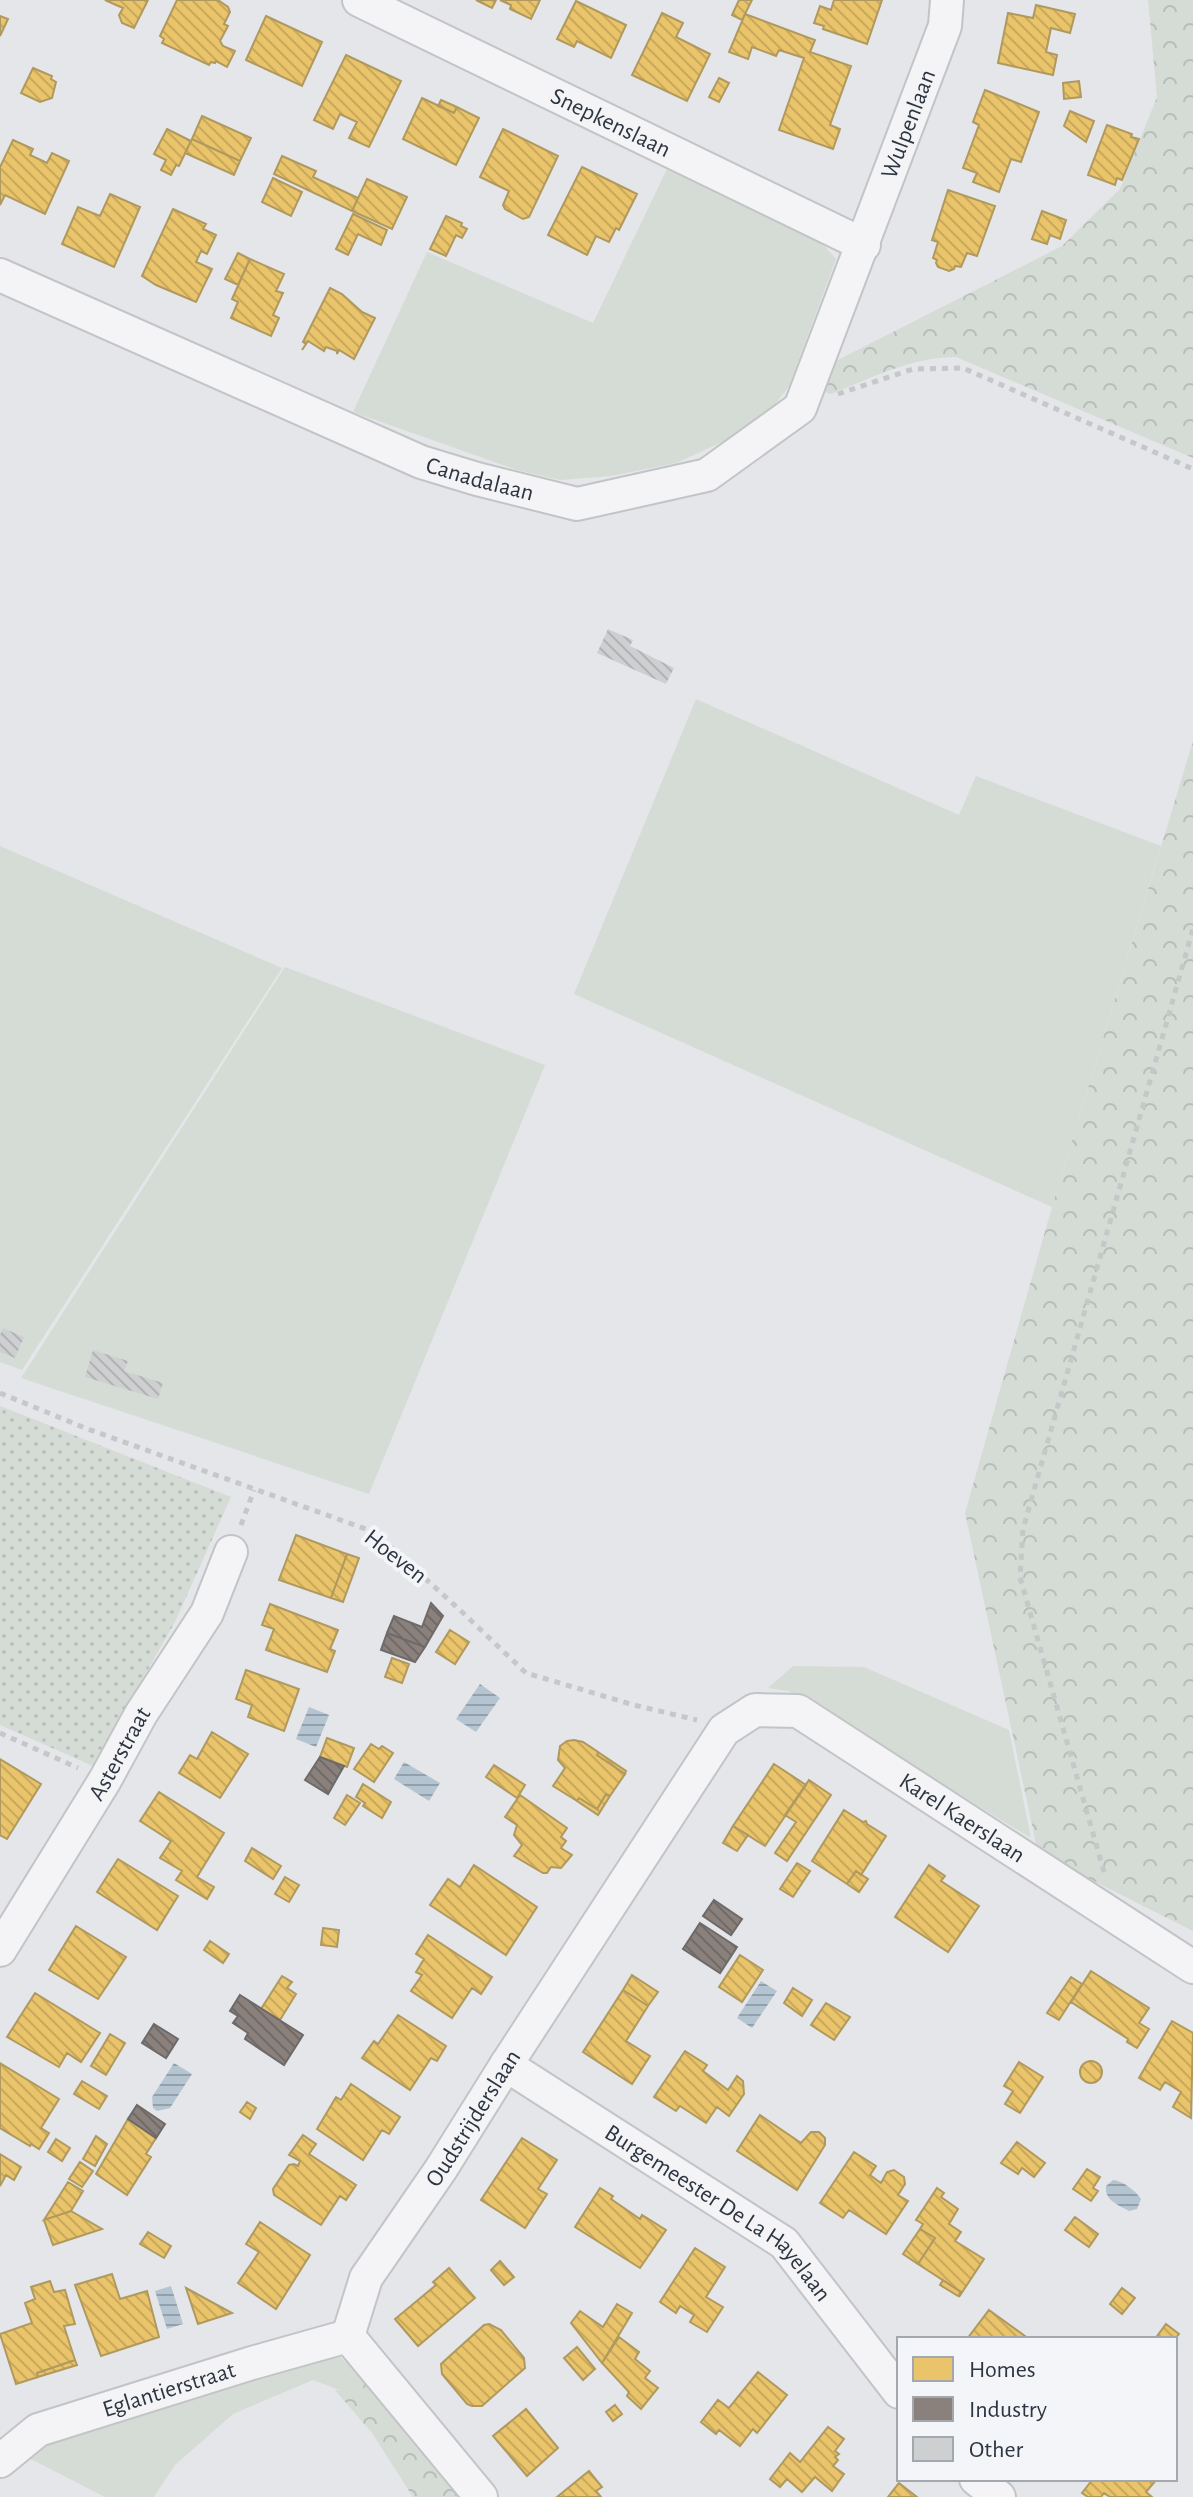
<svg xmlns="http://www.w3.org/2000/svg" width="1193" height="2497" font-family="'Alegreya Sans',sans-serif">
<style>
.grass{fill:#d5dcd5}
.forest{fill:url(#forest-crowns)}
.park{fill:url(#park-dots)}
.water{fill:url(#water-rules)}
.homes{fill:url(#homes-back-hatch);stroke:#b0995e;stroke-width:2}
.industry{fill:url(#industry-back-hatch);stroke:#6e6a6a;stroke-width:2}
.building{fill:url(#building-back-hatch)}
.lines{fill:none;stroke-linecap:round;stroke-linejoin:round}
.minor-casing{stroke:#c2c4c7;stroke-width:36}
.path{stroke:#c5c7c9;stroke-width:5;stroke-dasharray:6 6;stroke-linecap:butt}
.minor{stroke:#f4f4f6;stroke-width:32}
.labels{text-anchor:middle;stroke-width:8;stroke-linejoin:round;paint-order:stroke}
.street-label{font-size:24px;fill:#2c3541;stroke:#f3f5f8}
</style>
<defs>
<pattern id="forest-crowns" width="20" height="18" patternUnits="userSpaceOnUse" patternTransform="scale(2)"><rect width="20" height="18" fill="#d5dcd5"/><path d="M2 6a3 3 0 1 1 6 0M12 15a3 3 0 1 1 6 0" fill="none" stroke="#b7bdb8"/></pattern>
<pattern id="park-dots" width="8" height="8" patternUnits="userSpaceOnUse" patternTransform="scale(2)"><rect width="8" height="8" fill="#d5dcd5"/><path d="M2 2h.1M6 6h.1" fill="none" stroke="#b7bdb8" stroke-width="1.8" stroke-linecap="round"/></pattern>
<pattern id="water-rules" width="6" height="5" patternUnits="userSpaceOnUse" patternTransform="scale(2)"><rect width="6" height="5" fill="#b5c4d1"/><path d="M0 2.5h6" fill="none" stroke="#93a0ab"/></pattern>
<pattern id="homes-back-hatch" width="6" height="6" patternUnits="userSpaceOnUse" patternTransform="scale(2)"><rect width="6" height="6" fill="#e9c46a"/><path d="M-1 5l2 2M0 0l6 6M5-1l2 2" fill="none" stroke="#c8a95d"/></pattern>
<pattern id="industry-back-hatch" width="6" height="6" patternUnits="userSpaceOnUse" patternTransform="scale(2)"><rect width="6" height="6" fill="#8a817c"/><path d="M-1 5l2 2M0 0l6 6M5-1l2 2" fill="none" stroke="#716a67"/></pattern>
<pattern id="building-back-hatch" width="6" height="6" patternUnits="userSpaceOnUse" patternTransform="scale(2)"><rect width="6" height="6" fill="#cdcfd1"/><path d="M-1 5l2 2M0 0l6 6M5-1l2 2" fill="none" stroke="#b0b2b5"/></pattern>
</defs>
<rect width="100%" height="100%" fill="#e4e6e9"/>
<path class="grass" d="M667,169L815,235L836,259L789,386L767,415L729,439L676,463L611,476L560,480L517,470L353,412L427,252L593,323Z
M696,699L959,815L976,776L1161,846L1052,1207L574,994Z
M0,846L282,968L22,1370L0,1362Z
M285,967L545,1065L369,1494L21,1378Z
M793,1666L864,1667L1009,1730L1031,1838L788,1691L768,1688Z
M328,2353L340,2357L355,2370L344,2392L313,2380L233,2414L175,2465L154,2497H105L21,2454L30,2447Z"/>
<path class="forest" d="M1148,0H1193V458L956,357C912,357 871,378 831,394L819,391L830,364L1062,246L1120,189L1157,97Z
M1193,741V1931L1038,1853L965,1513L1052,1207Z
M355,2370L458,2497H413L372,2433L335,2390L344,2391Z"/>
<path class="park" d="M0,1406L231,1497L175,1622L93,1766L0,1725Z"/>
<path class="water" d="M480,1684L500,1698L476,1732L456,1719Z
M309,1707L329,1715L316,1747L296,1739Z
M404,1762L440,1783L429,1801L394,1779Z
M761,1981L777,1991L752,2028L737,2018Z
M174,2063L192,2074L170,2108L157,2111L153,2108L152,2097Z
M1113,2180C1123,2181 1136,2191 1141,2199L1137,2209L1129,2211C1118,2205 1104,2200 1106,2186Z
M171,2286L183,2324L167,2329L155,2291Z"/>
<path class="homes" d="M105,0H148L134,28L122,23L119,15L123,8Z
M177,0H218L228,7L230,12L224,24L228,26L220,41L223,46L235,51L227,67L216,61L215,63L211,62L209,65L162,43L164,39L160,36Z
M476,0H496L492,8Z
M500,0H540L531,19L510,9L511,5Z
M739,0H752L742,20L732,15Z
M834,0H882L867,44L823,29L824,26L814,23L820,6L831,10Z
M576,1L626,25L611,58L577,41L574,47L557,39Z
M1036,5L1075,14L1070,33L1051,28L1046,52L1057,55L1053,75L998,63L1008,13L1033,18Z
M662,13L683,23L676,37L710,54L687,101L632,75Z
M745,14L815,40L810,52L851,66L830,125L840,129L833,149L779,130L804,58L779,50L776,56L752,47L748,59L729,52Z
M0,16L8,19L0,36Z
M266,16L322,42L302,86L246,60Z
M346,55L401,81L369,147L349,138L357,122L340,114L333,129L314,120Z
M33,68L52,76L51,79L56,82L52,98L40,102L21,93Z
M719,78L729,83L719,102L709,97Z
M1079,81L1081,97L1064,99L1063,83Z
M985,90L1039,112L1021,162L1011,159L999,192L973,182L977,173L963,168L979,125L973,122Z
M422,98L454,113L457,107L479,118L456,165L403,139Z
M441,100L457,107L454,113L438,106Z
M1070,111L1094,121L1086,142L1064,126Z
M202,116L251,138L240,161L192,139Z
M1107,125L1132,134L1131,137L1139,139L1122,180L1117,178L1115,185L1088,175Z
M167,129L191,141L179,166L176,165L171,175L161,170L166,160L154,154Z
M503,129L558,156L529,217L523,219L505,209L503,205L509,191L480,177Z
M192,139L240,161L234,175L185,153Z
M13,140L33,149L30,155L47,163L52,153L69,161L45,214L5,195L0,205V167Z
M282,156L316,171L313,177L358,198L352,211L274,174Z
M582,167L637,194L619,230L616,228L609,242L596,236L587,255L548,235Z
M273,178L302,192L291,216L262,202Z
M367,179L407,197L392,229L352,211Z
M948,190L995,206L977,256L967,253L961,267L955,266L954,269L949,271L938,267L936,263L937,260L933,258L938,242L932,240Z
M110,194L140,207L114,267L62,244L78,207L100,216Z
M173,209L206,224L203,229L216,235L207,254L201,251L196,262L212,269L196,302L156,285L142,276Z
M1042,211L1066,220L1060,239L1050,235L1047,244L1032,239Z
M353,214L387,230L381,245L358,234L348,255L336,249Z
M446,216L462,223L461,226L467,229L462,238L456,235L446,256L430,249Z
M238,253L250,259L238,285L225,279Z
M250,259L284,274L276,291L283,293L273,315L279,318L271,336L231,318L238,302L232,299Z
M330,288L342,294L362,312L375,318L354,359L339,350L337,354V351L326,347L324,351L308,341L302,350L306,344L303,342Z
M296,1535L347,1554L331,1598L279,1580Z
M347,1554L359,1558L343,1602L331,1598Z
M270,1604L338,1630L330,1649L335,1651L327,1672L266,1650L274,1629L262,1625Z
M450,1630L469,1642L455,1664L436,1652Z
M392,1658L409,1664L402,1683L385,1677Z
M246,1670L299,1689L284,1731L248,1717L252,1705L236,1699Z
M212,1732L248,1754L220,1798L179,1773L190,1755L197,1759Z
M327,1738L354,1748L347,1767L320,1757Z
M574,1740L583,1742L598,1752L597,1755L625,1774L610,1796L606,1794L597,1809L579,1798L577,1801L553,1786L565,1768L558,1760L560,1746L567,1741Z
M371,1744L379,1749L382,1746L393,1753L374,1782L354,1769Z
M598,1752L626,1771L625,1774L597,1755Z
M0,1759L41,1784L7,1839L0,1835Z
M774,1764L806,1785L765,1846L733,1826Z
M494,1765L525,1785L517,1798L486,1777Z
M809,1780L831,1795L787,1861L775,1853L796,1822L785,1815Z
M363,1784L391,1802L382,1818L363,1806L365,1803L356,1797Z
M159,1792L224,1833L197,1877L214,1887L207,1899L176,1880L182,1871L160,1858L171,1841L140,1821Z
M606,1794L610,1796L598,1815L577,1801L579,1798L597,1809Z
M347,1795L360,1803L345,1825L334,1818Z
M520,1795L567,1828L561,1837L566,1841L561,1848L572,1855L561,1868L551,1867L547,1873H543L514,1856L522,1845L514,1835L517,1825L505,1817Z
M844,1810L863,1822L866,1821L867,1824L886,1836L861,1875L856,1871L847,1884L812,1861Z
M733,1826L748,1835L737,1851L723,1843Z
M252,1848L281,1866L273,1879L245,1861Z
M118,1859L178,1896L157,1930L97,1892Z
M797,1863L810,1871L793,1897L780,1889Z
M474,1865L537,1907L506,1955L430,1905L448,1879L460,1887Z
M929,1865L945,1876L941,1881L979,1906L948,1952L895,1917Z
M856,1871L868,1879L859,1892L847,1884Z
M285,1877L299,1885L289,1902L275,1894Z
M76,1926L126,1957L98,1999L49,1970Z
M323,1928L339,1930L337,1947L321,1945Z
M428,1935L492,1977L481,1994L472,1988L452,2018L411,1991L422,1975L416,1972L424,1959L416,1954Z
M210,1941L229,1954L223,1963L204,1950Z
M740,1955L763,1970L742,2002L719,1987Z
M1091,1971L1149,2008L1139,2023L1149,2029L1137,2048L1127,2042L1128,2039L1071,2002Z
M632,1975L658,1992L648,2006L623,1990Z
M282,1976L292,1982L287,1988L296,1994L280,2020L261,2009Z
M1071,1977L1082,1984L1059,2020L1047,2013Z
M793,1988L812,2000L802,2016L784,2003Z
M623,1990L648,2006L626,2041L650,2056L632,2084L583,2052Z
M35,1993L100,2033L81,2062L67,2053L59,2067L7,2037Z
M826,2003L850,2017L834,2040L811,2025Z
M398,2015L446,2046L437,2061L431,2058L410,2090L362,2058L374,2041L378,2044Z
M1172,2021L1193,2033L1191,2118L1173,2107L1181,2092L1165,2082L1160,2090L1139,2078Z
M110,2034L125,2043L106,2075L91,2066Z
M685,2051L707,2065L703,2071L728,2090L737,2076L743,2081L744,2094L729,2116L717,2107L706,2123L680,2106L676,2111L654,2097Z
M1080 2072a11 11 0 1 1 22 0a11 11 0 1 1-22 0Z
M1019,2062L1043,2077L1020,2113L1005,2104L1013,2091L1004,2086Z
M0,2063L59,2099L41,2128L49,2133L39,2149L31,2144L30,2146L0,2128Z
M82,2081L107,2096L99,2109L74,2094Z
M351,2084L400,2117L389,2134L382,2130L363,2160L317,2129L336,2097L341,2100Z
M247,2102L256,2108L250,2119L240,2112Z
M760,2115L801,2143L811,2132H819L825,2138V2145L797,2190L737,2151Z
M128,2119L156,2138L146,2154L151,2157L127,2195L96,2174Z
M303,2135L316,2144L309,2154L356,2185L346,2200L340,2196L321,2225L274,2195L273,2189L289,2165L294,2164L298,2166L300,2161L289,2155Z
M96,2136L107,2144L95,2166L83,2159Z
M522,2138L557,2160L538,2189L547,2194L525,2228L481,2200Z
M56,2139L70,2148L62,2161L48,2152Z
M1017,2142L1045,2163L1034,2177L1022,2168L1018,2174L1001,2163Z
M854,2152L876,2166L870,2175L881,2183L887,2172L894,2170L904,2177L905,2184L898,2195L908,2201L886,2234L849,2210L843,2218L820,2203Z
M0,2154L21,2167L14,2180L6,2175L0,2186Z
M80,2162L93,2171L82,2187L69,2179Z
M1087,2169L1100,2177L1093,2188L1098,2191L1091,2201L1073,2189Z
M68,2182L83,2191L71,2211L44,2220Z
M600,2188L613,2196L611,2199L640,2219L642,2215L666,2230L640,2268L575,2227Z
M937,2188L944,2193L941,2197L958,2209L949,2224L961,2232L955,2241L984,2259L959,2297L961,2292L918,2264L935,2238L920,2229L923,2224L916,2220Z
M71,2211L102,2229L53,2245L44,2220Z
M1075,2217L1098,2234L1089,2247L1065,2230Z
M260,2222L310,2255L276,2309L238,2283L259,2252L246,2244Z
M920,2229L935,2238L918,2264L903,2254Z
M148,2232L171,2246L164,2258L140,2244Z
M695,2248L725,2267L706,2297L723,2307L707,2332L690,2322L694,2315L680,2306L676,2313L660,2302Z
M500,2261L514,2277L504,2285L491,2270Z
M449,2268L475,2298L418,2346L395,2319L436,2285L433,2282Z
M112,2274L120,2299L147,2291L159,2337L101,2356L75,2285Z
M943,2280L961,2292L958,2296L940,2285Z
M50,2281L54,2292L65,2290L75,2324L64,2326L75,2360L37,2373L38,2377L16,2384L0,2334L32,2323L25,2303L35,2299L31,2287Z
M186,2288L232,2313L198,2324Z
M1122,2288L1135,2298L1122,2314L1110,2304Z
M617,2304L632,2313L602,2363L571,2323L580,2311L603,2327Z
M989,2310L1029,2339H967Z
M489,2324L501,2330L524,2358L525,2368L482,2406H472L467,2404L442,2374L441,2364L484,2325Z
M1166,2324L1179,2334L1175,2339H1155Z
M619,2337L639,2352L635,2359L650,2371L645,2378L658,2388L641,2409L627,2396L629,2392L602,2363Z
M577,2347L595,2369L583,2380L564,2358Z
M75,2360L77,2365L38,2377L37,2373Z
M758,2372L787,2395L757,2433L753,2429L740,2446L719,2430L716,2434L701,2422L718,2400L729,2408Z
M615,2405L622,2414L613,2421L606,2412Z
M526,2409L558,2448L527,2476L493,2436Z
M828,2427L844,2439L835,2451L839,2454L835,2457L838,2460L833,2466L844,2474L832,2491L815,2477L802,2492L787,2479L780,2487L770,2479L790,2453L800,2462Z
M589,2471L602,2487L596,2491L601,2497H557Z
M1093,2479H1157L1146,2492L1152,2497H1110L1104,2493L1101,2497H1088L1082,2493Z
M899,2483L917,2497H888Z"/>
<path class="industry" d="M431,1603L443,1616L425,1647L387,1633L394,1616L422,1627Z
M387,1633L425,1647L415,1662L381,1650Z
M320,1757L344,1766L328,1794L305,1780Z
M714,1900L742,1919L731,1935L703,1916Z
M700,1923L737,1947L720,1973L683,1949Z
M240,1995L303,2035L284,2065L245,2039L248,2033L233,2023L238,2016L230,2011Z
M154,2024L178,2039L166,2058L142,2043Z
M137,2105L165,2124L156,2138L128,2119Z"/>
<path class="building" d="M608,629L633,640L630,646L674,668L666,684L597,653Z
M3,1328L24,1337L15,1358L0,1352V1335Z
M93,1350L128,1361L124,1371L163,1383L158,1399L85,1377Z"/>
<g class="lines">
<g class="minor-casing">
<g id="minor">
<path id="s1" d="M359,0L864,245"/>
<path id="s2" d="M0,275L421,462L477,479L577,504L707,475L800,408L945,26L947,0"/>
<path id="s3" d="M0,1950L105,1780L141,1714L207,1613L231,1552"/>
<path id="s4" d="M506,2065L784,2243L899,2392"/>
<path id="s5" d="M0,2461L38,2430L252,2363L348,2336"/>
<path d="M976,2479L999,2497"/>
<path id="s6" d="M481,2497L348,2336L366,2278L441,2169L506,2065L724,1730L755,1710L798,1711L1193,1967"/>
</g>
</g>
<path class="path" d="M838,394L913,369L963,368L1193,469
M0,1393L85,1428L374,1532L461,1611L526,1673L634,1705L697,1720
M241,1525L254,1490
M0,1733L78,1768
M1104,1872L1020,1577L1023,1529L1193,929"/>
<use href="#minor" class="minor"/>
</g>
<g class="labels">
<g class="street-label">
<text dy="8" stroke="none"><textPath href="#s1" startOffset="280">Snepkenslaan</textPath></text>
<text dy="8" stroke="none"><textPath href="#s2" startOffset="1174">Wulpenlaan</textPath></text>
<text dy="8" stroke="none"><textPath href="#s2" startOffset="522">Canadalaan</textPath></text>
<text transform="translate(396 1556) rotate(38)" y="8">Hoeven</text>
<text dy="8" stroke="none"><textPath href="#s3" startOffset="230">Asterstraat</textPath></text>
<text dy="8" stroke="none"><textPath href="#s6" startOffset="1200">Karel Kaerslaan</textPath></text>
<text dy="8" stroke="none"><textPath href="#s6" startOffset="462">Oudstrijderslaan</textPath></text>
<text dy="8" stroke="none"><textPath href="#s4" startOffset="260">Burgemeester De La Hayelaan</textPath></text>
<text dy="8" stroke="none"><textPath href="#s5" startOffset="186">Eglantierstraat</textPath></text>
</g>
</g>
<rect x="897" y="2337" width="280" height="144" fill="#f3f5f8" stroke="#a3a8af" stroke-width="2"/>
<rect x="913" y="2357" width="40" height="24" fill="#e9c46a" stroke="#a3a8af" stroke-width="2"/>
<text x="969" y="2377" font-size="24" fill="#2c3541">Homes</text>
<rect x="913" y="2397" width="40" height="24" fill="#8a817c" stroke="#a3a8af" stroke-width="2"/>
<text x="969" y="2417" font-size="24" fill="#2c3541">Industry</text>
<rect x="913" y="2437" width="40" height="24" fill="#cdcfd1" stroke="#a3a8af" stroke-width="2"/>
<text x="969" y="2457" font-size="24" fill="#2c3541">Other</text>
</svg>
